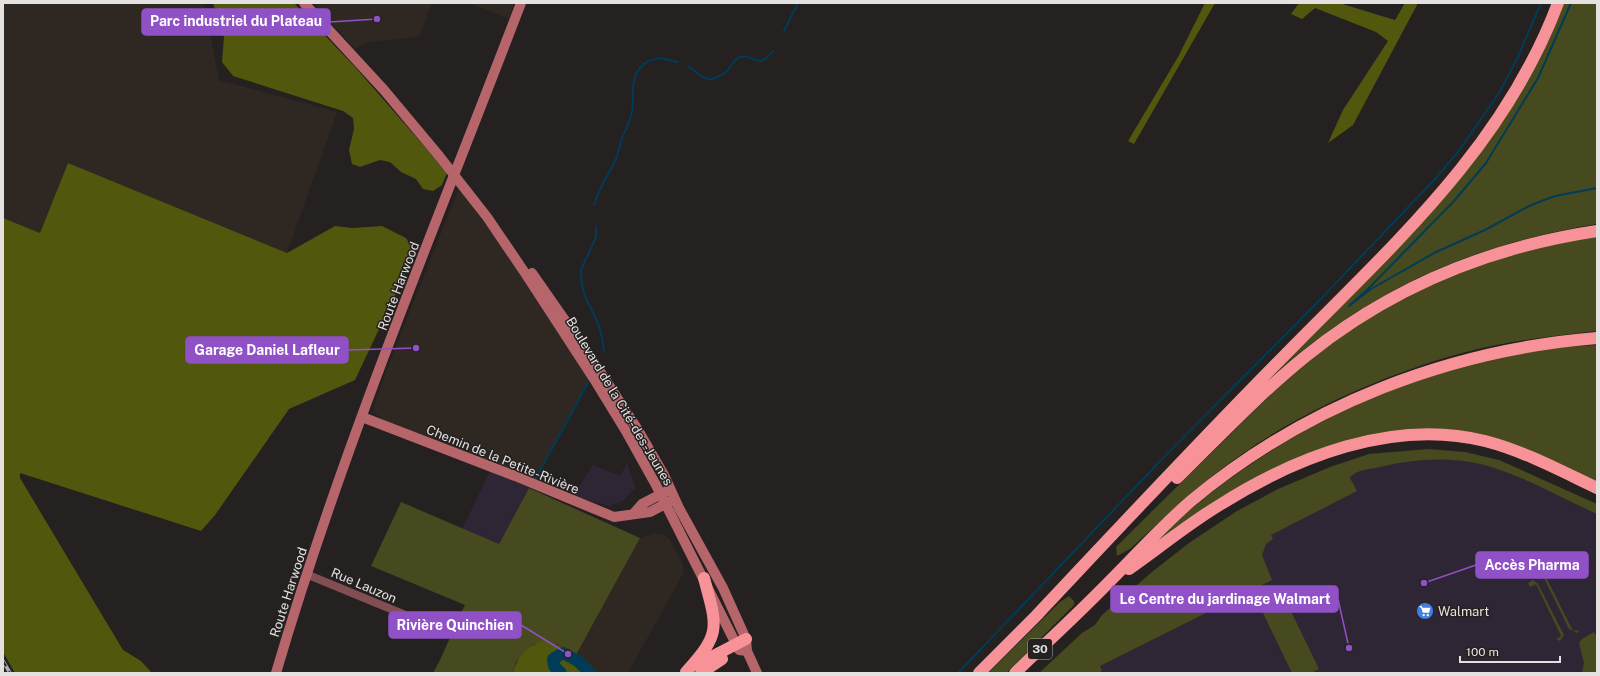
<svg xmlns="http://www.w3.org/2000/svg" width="1600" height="676" font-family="'Public Sans',sans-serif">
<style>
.commercial{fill:#2e2535}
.built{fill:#2f2822}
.green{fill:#474a1e}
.forest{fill:#52570e}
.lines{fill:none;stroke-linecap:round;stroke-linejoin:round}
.stream{stroke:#003b57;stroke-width:2}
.river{stroke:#003b57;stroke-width:12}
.street{stroke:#814e51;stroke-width:8}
.secondary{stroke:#b6666b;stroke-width:10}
.highway{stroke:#f79398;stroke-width:12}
.rail-casing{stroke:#b0aead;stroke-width:3.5}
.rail{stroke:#242120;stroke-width:2;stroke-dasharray:6;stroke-linecap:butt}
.labels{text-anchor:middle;stroke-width:3;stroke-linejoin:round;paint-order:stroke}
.shield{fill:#242120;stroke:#aaa8a7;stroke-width:1}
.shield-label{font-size:12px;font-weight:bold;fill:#e4e2e1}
.street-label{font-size:13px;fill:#e4e2e1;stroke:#242120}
.poi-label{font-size:13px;fill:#e4e2e1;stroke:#242120;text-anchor:start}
.leader{fill:none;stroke:#9050c6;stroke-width:1.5}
.callout-dot{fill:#9050c6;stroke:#242120;stroke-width:1.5}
.callout{fill:#9050c6;stroke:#9050c6;stroke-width:1.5}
.callout-label{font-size:14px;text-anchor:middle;font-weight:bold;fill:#fff}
</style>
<rect width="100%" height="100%" fill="#242120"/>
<path class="commercial" d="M1393,455L1494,462L1597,507V673H1094L1092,669L1258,587L1239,550L1356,491L1345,468Z
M627,463L636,488L621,502L609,506L572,497L593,465L620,476Z
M490,471L529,488L499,544L462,529Z"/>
<path class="built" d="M3,3H204L219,80L337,112L287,253L68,163L40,233L3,218Z
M313,3H432L419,37L366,42L355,49Z
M469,3H514L509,19Z
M459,188L517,268L590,378L534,480L386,421L373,412L375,402L392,356Z
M655,533L664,535L669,539L682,562L684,572L628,673H597L576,655L640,538Z"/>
<path class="green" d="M1562,3H1597V224C1463,246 1365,293 1264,383L1467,170L1501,123Z
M1597,236V331C1552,336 1506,341 1462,353C1382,375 1295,414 1228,464C1193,490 1162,520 1130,549L1117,556L1116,547L1123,540C1158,505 1193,471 1228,437C1256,409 1282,382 1312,358C1393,291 1495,253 1597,236Z
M1597,345V482L1487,437L1344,442L1159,542L1157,540C1270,430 1438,351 1597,345Z
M1429,449L1465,452L1499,460L1597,504V514C1563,499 1530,479 1494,468C1457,456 1418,458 1380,467C1372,469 1354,470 1350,478L1357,491L1271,535L1273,539L1266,544L1262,555L1272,580L1100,666L1102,671L1099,673H1039L1082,633L1095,625L1102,615L1152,572L1189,543L1237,511L1278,489L1330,467L1369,454Z
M529,488L640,538L576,655L557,644H534L516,662L513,673H433C446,651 453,627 465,605L371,566L401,502L499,544Z
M1548,570L1551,574L1546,577L1573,631L1579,630L1577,633L1569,629L1544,578V573Z
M1533,580L1538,584L1564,635L1560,641L1556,639L1561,636L1536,584L1530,587L1528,583Z
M1069,596L1074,601V605L1006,673H988L1060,602Z
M1279,597L1286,601L1319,669L1311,673H1292L1262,611L1280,602Z
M1594,632L1597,637V673H1582L1584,663L1579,643L1582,639Z"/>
<path class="forest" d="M213,3H294L355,67L437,161L447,173L442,185L433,191L423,189L416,179L401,172L390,162L380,160L360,167L352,164L349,150L354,129L353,118L343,111L233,76L222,62L224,37Z
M1205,3H1215L1134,144L1128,141L1178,57Z
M1299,3H1339L1395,20L1405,3H1418L1353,125L1328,143L1343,110L1388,41L1376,32L1315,8L1302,19L1291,14Z
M68,163L287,253L335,226L353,228L382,226L406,238L415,253L355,380L289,409L215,515L201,531L20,473V478L123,650L141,661L152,673H15L3,652V218L40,233Z
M544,640C564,646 583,657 597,673H513C517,656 528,646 544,640Z"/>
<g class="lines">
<path class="stream" d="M1571,3L1538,78L1486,163L1454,201L1368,289L1349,306L1371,289L1434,253L1485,230L1531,205L1555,196L1597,188
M784,31L798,3
M689,67C701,75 707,85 721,75C725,73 728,71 730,67C734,63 735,58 741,57C755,53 757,72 773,51
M594,205C598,189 608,176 615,161C618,155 619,148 621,141C624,132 629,124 631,116C636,98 627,78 644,64C655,55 666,59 678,62
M596,226V237L581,270C580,294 589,302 598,323C601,332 603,342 604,351
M536,478L588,383
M958,673L1165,456L1314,306L1435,179L1458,152L1499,93L1517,59L1541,3"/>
<path class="river" d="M561,673L554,666L553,659L563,653L578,661L590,673"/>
<path class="street" d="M306,574L403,614L421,623L432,632"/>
<path class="secondary" d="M304,3L384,90L440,157L487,217L525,273L594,379L627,433L656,485L739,650L747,651
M532,273L590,356L638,430L664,475L679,508L723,588L746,639L747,651L757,673
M362,417L515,476L614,517L650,512L671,501
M634,513L642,504L665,492
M276,673C343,445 436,225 521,3"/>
<path class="highway" d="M1177,478C1219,437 1260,393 1306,356C1390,288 1490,247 1597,231
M1129,569C1159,548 1187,525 1218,506C1295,457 1393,418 1485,441C1524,451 1561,471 1597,488
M1034,618C1115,532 1196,445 1279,361C1387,250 1502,152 1558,3
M698,664L746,639
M686,672C722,633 717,627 704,578
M701,673L722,659
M979,673L1039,613
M1015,673C1047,642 1079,613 1110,581C1137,554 1162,526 1191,501C1306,405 1449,350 1597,338"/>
<g class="rail-casing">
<path id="rail" d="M3,661L10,673"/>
</g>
<use href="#rail" class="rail"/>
</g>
<defs>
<g id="supermarket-disc" transform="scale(0.9)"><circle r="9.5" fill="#3f7fe0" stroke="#242120"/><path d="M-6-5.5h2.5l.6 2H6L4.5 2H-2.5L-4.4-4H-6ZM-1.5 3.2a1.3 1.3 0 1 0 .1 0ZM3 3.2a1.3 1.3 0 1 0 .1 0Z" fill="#fff"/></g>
</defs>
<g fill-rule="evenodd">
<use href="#supermarket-disc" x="1425" y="611"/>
</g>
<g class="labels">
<rect class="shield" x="1028" y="639" width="24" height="20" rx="3"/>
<g class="shield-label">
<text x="1040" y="653">30</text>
</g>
<g class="street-label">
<text transform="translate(398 286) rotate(-69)" y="5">Route Harwood</text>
<text transform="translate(620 401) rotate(59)" y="5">Boulevard de la Cité-des-Jeunes</text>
<text transform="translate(503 459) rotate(22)" y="5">Chemin de la Petite-Rivière</text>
<text transform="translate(364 585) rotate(23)" y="5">Rue Lauzon</text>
<text transform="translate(288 592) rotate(-72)" y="5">Route Harwood</text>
</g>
<g class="poi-label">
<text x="1438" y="616">Walmart</text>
</g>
</g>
<path class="leader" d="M377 19L330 22M416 348L348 350M1424 583L1476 565M1349 648L1338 599M568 654L521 625"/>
<g class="callout-dot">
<circle cx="377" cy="19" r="4"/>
<circle cx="416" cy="348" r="4"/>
<circle cx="1424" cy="583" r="4"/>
<circle cx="1349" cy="648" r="4"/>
<circle cx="568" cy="654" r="4"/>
</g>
<g class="callout">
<rect x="142" y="9" width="188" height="26" rx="4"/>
<rect x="186" y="337" width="162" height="26" rx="4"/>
<rect x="1476" y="552" width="112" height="26" rx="4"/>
<rect x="1111" y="586" width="227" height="26" rx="4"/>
<rect x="389" y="612" width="132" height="26" rx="4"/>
</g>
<g class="callout-label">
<text x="236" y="26">Parc industriel du Plateau</text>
<text x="267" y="355">Garage Daniel Lafleur</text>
<text x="1532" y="570">Accès Pharma</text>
<text x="1225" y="604">Le Centre du jardinage Walmart</text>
<text x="455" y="630">Rivière Quinchien</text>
</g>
<rect width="1600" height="676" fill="none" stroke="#e4e2e1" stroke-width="8"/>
<path d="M1460 656v6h100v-6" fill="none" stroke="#e4e2e1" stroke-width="2"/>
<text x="1466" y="656" font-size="12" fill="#e4e2e1" stroke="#242120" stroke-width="3" paint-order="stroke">100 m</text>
</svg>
